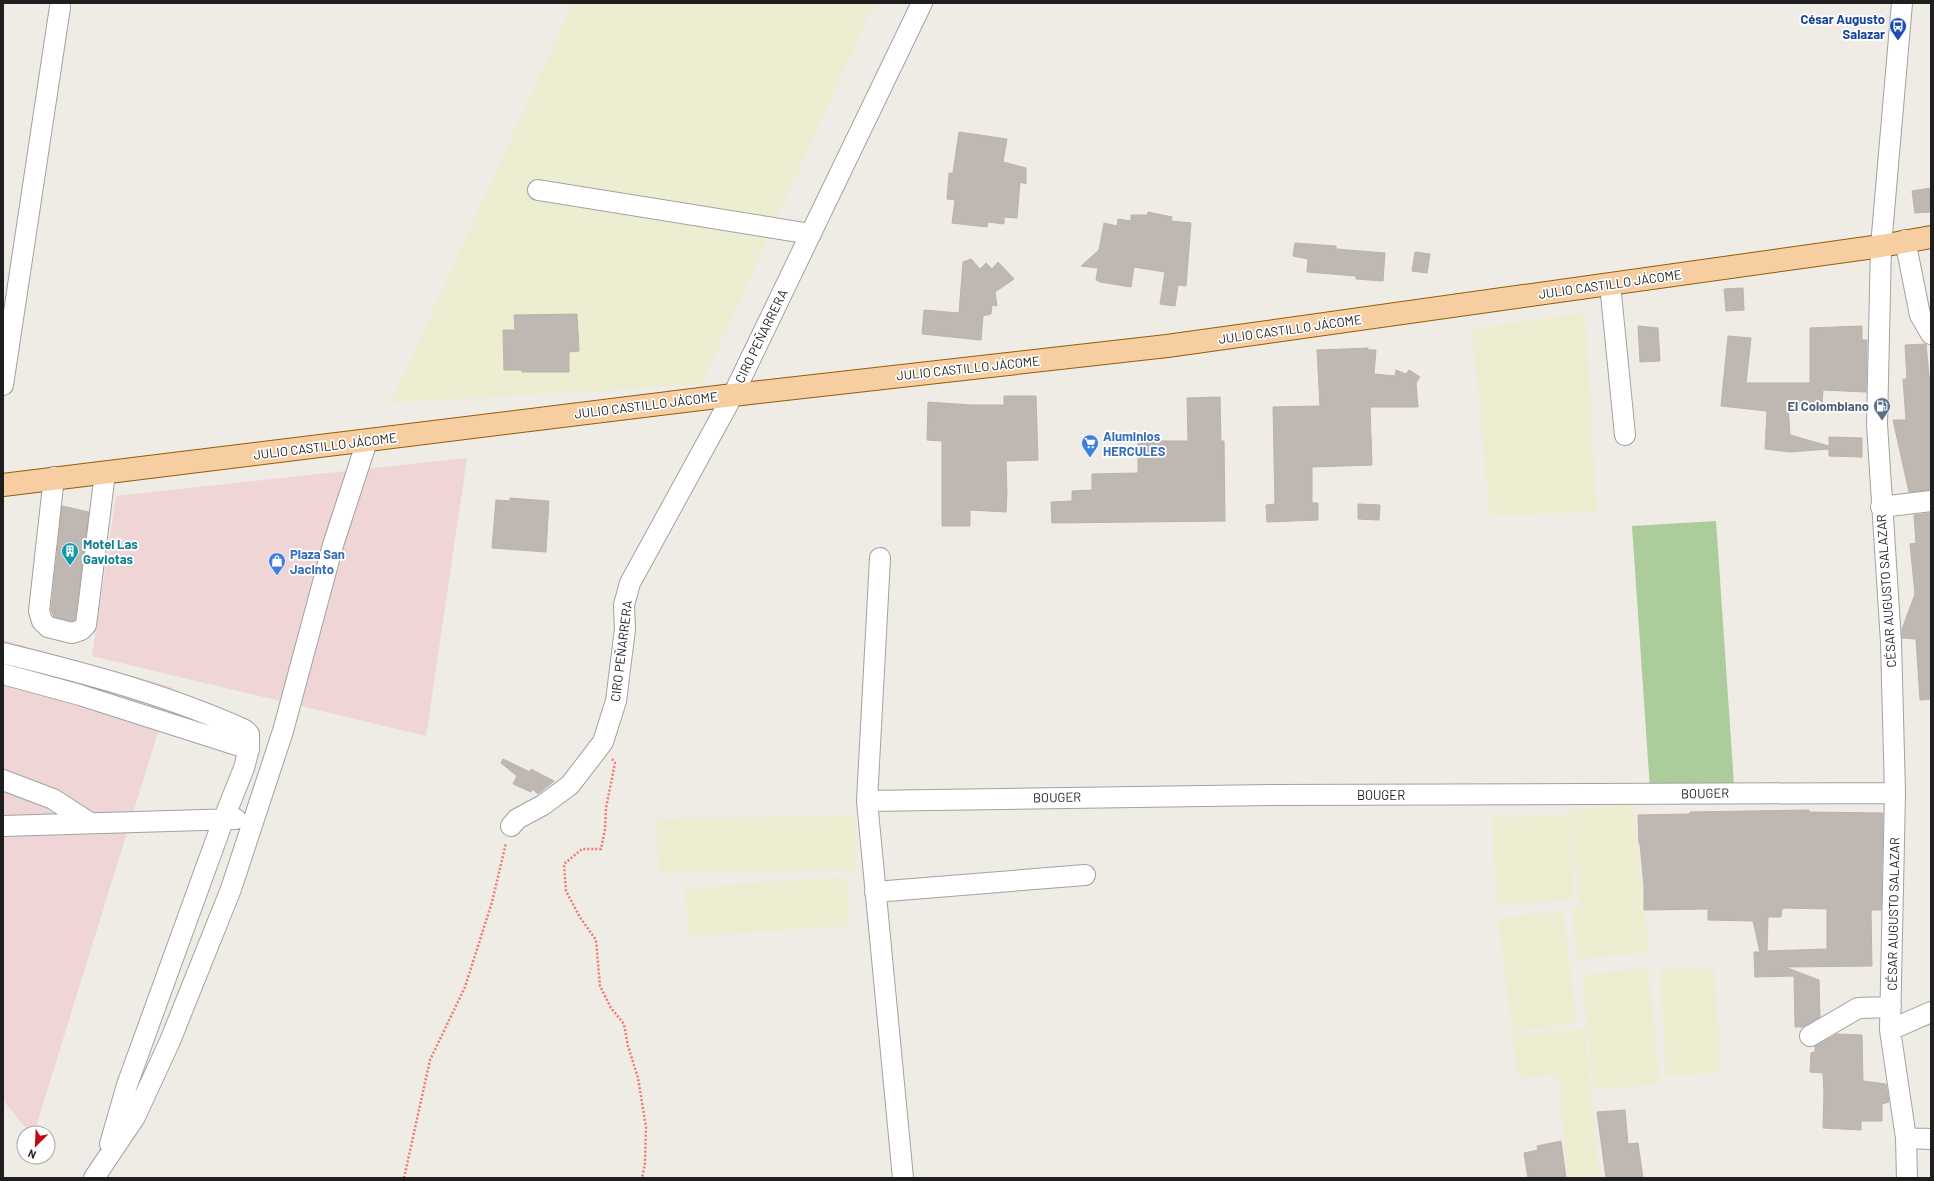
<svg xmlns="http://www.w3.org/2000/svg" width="1934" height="1181" font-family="Barlow,sans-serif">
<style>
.commercial{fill:#efd5d5}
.farmland{fill:#ecedd1}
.forest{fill:#accc9c}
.building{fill:#bfb7b2;stroke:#c0b1a8;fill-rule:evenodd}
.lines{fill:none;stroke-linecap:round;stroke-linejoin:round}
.minor-casing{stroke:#a2a2a2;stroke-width:22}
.major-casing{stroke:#925d07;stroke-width:24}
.path{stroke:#f37872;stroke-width:2.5;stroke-dasharray:2 2;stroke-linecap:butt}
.minor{stroke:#fff;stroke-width:20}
.major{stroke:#f7cea1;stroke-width:22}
.labels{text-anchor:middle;stroke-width:3.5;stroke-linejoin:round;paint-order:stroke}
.transit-label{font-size:13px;font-weight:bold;fill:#164399;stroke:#fff;text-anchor:end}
.street-label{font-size:13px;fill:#1e1e1e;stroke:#fff}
.service-label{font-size:13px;font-weight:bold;fill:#4e5e75;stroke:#fff;text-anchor:end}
.shop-label{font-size:13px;font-weight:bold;fill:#366cbe;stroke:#fff;text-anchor:start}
.culture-label{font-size:13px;font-weight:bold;fill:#0d838f;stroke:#fff;text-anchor:start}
</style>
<rect width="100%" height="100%" fill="#efebe5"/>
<path class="commercial" d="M467,458L426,736L92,656L116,496Z
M3,640L172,687L34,1133H30L3,1100Z"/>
<path class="farmland" d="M573,3H874L702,384L391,403Z
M1585,313L1597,512L1490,516L1472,329Z
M1633,804L1649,952L1577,959L1572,909L1580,907L1569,810Z
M1569,815L1574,900L1496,904L1492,818Z
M855,816L856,870L659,872L657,819Z
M846,877L850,926L688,936L685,888Z
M1563,911L1577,1024L1512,1031L1498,919Z
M1714,967L1721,1073L1666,1076L1660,970Z
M1648,969L1660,1083L1594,1090L1582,975Z
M1585,1028L1599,1178H1568L1558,1075L1517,1078L1513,1035Z"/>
<path class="forest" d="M1716,521L1735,799L1651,804L1632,526Z"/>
<path class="building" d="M959,132L1007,139L1003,162L1026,168V184L1020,182L1017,218L1004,217V224L988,222L987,227L952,223L955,200L947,199L949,173H953Z
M1931,188V212L1915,213L1912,191Z
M1148,212L1172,217L1171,221L1191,223L1186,286L1178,285L1175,306L1160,304L1165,272L1134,267L1131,287L1100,282L1096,280L1098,268L1081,266L1099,250L1104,223L1117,226L1118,219L1131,221V215H1147Z
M1295,243L1336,246V249L1385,253L1383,281L1356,279V276L1307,272L1308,259L1293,256Z
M1415,252L1430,254L1427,273L1412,271Z
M971,259L980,269L986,263L992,269L998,262L1014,279L995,292L997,306L992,305L991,314L983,316L981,340L922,334L924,310L959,313L963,262Z
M1743,288L1744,310L1726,311L1724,289Z
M577,314L579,351L569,352V372H522V370H504L503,330H515L514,315Z
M1638,326L1658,328L1660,361L1640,362Z
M1862,326V340H1867L1866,392L1823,390L1822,405L1788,404L1790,435L1829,446V437L1862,438V457L1829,456V449L1790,452L1765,449L1767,411L1721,406L1728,336L1751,338L1746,383H1810V328Z
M1926,344L1929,376H1931V490L1909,492L1893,420H1906L1903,379H1907L1905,345Z
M1368,348V350H1376L1374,374L1395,376L1396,370L1406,374L1409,370L1420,377L1416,383L1418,407H1370L1372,465L1312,467V503H1318V520L1267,522L1266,505L1275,504L1273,407L1320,406L1317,350Z
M1004,396H1036L1038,460L1006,461L1007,492L1006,512L970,510V526H942V441L927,440L928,402L971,405H1004Z
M1220,397L1221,441H1224L1225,521L1052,523L1051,502L1072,501V491L1092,490V474L1138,473V441H1188L1187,398Z
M510,498L549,501L546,552L492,548L496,500L510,501Z
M1358,504L1380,505L1379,520L1358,519Z
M62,506L89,512L75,620L72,621L54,617L51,610Z
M1931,513V699L1920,700L1916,639L1902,638V629L1915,594L1910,544L1916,543L1914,515Z
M503,759L530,772L531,769L554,781L538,794L532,789L531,792L513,784L517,776L501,763Z
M1809,810V812L1883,813L1881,910H1871L1872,966L1785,967L1819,980L1820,1017L1803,1027H1795L1794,976L1755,977L1754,952H1760L1753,921L1708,920V909L1644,910V886L1640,844H1639L1638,815L1690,814V812ZM1784,908L1827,909V949L1767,951L1768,917H1781L1782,909Z
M1837,1034L1862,1035L1863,1081L1886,1084L1889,1102L1882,1104V1121H1861V1130L1823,1128L1824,1093L1823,1073L1810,1072L1811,1053L1815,1052V1046Z
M1625,1110L1628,1144L1638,1143L1643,1178H1606L1597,1112Z
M1561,1141L1566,1178H1528L1524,1153L1538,1150L1537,1146Z"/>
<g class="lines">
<g class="minor-casing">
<path id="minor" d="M1902,3L1881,246L1877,424L1891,642L1895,793L1890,1030L1906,1138L1907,1178
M538,190L811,234
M1905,240L1920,315L1931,334
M1610,284L1625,435
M3,385L60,7
M54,477L39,611L42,621L48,627L72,633L81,630L86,625L105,473
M1881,507L1931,501
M880,558L867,801L903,1178
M3,653C85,673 168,695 245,730L249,734V749L244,768L224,818L127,1085L110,1144
M3,674L80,695L249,749
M3,780L53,799L90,823
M867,801L1277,795L1895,793
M3,826L236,819
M511,826L517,819L543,805L570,785L603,742L616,701L625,629L624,605L630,583L733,395L922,3
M875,892L1085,875
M1890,1030L1931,1012
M1810,1036L1858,1008L1891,1007
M1906,1138L1931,1139
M94,1178L135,1117L170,1041L231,889L283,731L333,545L367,441"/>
</g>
<g class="major-casing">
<path id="major" d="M3,485L733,395L1167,346L1881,246L1931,237"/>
</g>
<path class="path" d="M612,759L615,763L606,808L605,829L601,849H582L564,864L566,891L581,919L596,940L600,986L611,1008L624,1024L628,1046L638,1078L646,1127L645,1163L642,1178
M404,1178L430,1060L465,987L492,902L506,843"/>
<use href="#minor" class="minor"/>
<use href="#major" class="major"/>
</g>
<defs>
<g id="bus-pin" transform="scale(0.9)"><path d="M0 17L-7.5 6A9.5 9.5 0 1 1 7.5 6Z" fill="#1a4fb4" stroke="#fff"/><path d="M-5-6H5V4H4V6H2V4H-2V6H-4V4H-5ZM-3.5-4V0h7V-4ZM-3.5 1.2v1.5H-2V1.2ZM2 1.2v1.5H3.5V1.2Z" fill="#fff"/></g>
<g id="fuel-pin" transform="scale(0.9)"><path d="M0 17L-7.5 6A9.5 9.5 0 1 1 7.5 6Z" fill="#5c6f8a" stroke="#fff"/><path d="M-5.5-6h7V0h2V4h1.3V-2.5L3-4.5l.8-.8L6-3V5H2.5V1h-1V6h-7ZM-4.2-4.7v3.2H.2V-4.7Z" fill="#fff"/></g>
<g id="supermarket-pin" transform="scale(0.9)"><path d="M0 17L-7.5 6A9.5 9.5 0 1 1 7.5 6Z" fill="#3f7fe0" stroke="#fff"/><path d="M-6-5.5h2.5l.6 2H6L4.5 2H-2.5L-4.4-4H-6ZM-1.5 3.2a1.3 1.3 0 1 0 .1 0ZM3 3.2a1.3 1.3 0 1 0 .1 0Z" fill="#fff"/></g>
<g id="building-pin" transform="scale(0.9)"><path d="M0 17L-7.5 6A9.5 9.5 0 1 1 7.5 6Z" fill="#0f9aa8" stroke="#fff"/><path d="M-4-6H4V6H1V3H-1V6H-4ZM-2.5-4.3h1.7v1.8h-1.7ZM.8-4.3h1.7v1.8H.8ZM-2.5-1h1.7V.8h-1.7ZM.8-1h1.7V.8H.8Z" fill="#fff"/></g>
<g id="shop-pin" transform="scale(0.9)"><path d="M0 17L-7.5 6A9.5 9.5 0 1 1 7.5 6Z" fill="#3f7fe0" stroke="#fff"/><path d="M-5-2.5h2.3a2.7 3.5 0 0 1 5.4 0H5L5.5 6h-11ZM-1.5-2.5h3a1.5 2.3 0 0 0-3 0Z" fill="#fff"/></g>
</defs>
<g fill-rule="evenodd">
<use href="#bus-pin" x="1898" y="26"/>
<use href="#fuel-pin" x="1882" y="406"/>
<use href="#supermarket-pin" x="1090" y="443"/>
<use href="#building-pin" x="70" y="551"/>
<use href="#shop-pin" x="277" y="561"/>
</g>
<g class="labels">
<g class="transit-label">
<text x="1885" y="24">César Augusto<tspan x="1885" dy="15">Salazar</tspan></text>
</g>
<g class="street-label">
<text transform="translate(1610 284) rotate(-8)" y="5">JULIO CASTILLO JÁCOME</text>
<text transform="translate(1290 329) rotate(-8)" y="5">JULIO CASTILLO JÁCOME</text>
<text transform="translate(761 336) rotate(-64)" y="5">CIRO PEÑARRERA</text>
<text transform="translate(968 368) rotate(-6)" y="5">JULIO CASTILLO JÁCOME</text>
<text transform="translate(646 405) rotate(-7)" y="5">JULIO CASTILLO JÁCOME</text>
<text transform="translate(325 446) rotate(-7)" y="5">JULIO CASTILLO JÁCOME</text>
<text transform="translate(1886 591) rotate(-94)" y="5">CÉSAR AUGUSTO SALAZAR</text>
<text transform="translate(621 651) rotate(-83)" y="5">CIRO PEÑARRERA</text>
<text transform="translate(1705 793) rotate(-1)" y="5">BOUGER</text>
<text x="1381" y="800">BOUGER</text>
<text transform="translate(1057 797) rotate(-1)" y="5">BOUGER</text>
<text transform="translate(1893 914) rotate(-89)" y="5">CÉSAR AUGUSTO SALAZAR</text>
</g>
<g class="service-label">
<text x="1869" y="411">El Colombiano</text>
</g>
<g class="shop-label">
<text x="1103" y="441">Aluminios<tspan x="1103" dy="15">HERCULES</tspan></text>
<text x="290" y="559">Plaza San<tspan x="290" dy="15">Jacinto</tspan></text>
</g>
<g class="culture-label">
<text x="83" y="549">Motel Las<tspan x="83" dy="15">Gaviotas</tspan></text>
</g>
</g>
<rect width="1934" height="1181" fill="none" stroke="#1e1e1e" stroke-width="8"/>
<g transform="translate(36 1145) rotate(204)"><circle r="19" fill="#ffffff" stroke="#a5a5a5"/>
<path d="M0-3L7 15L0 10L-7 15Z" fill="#c30913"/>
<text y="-6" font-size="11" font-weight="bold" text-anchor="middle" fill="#1e1e1e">N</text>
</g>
</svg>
